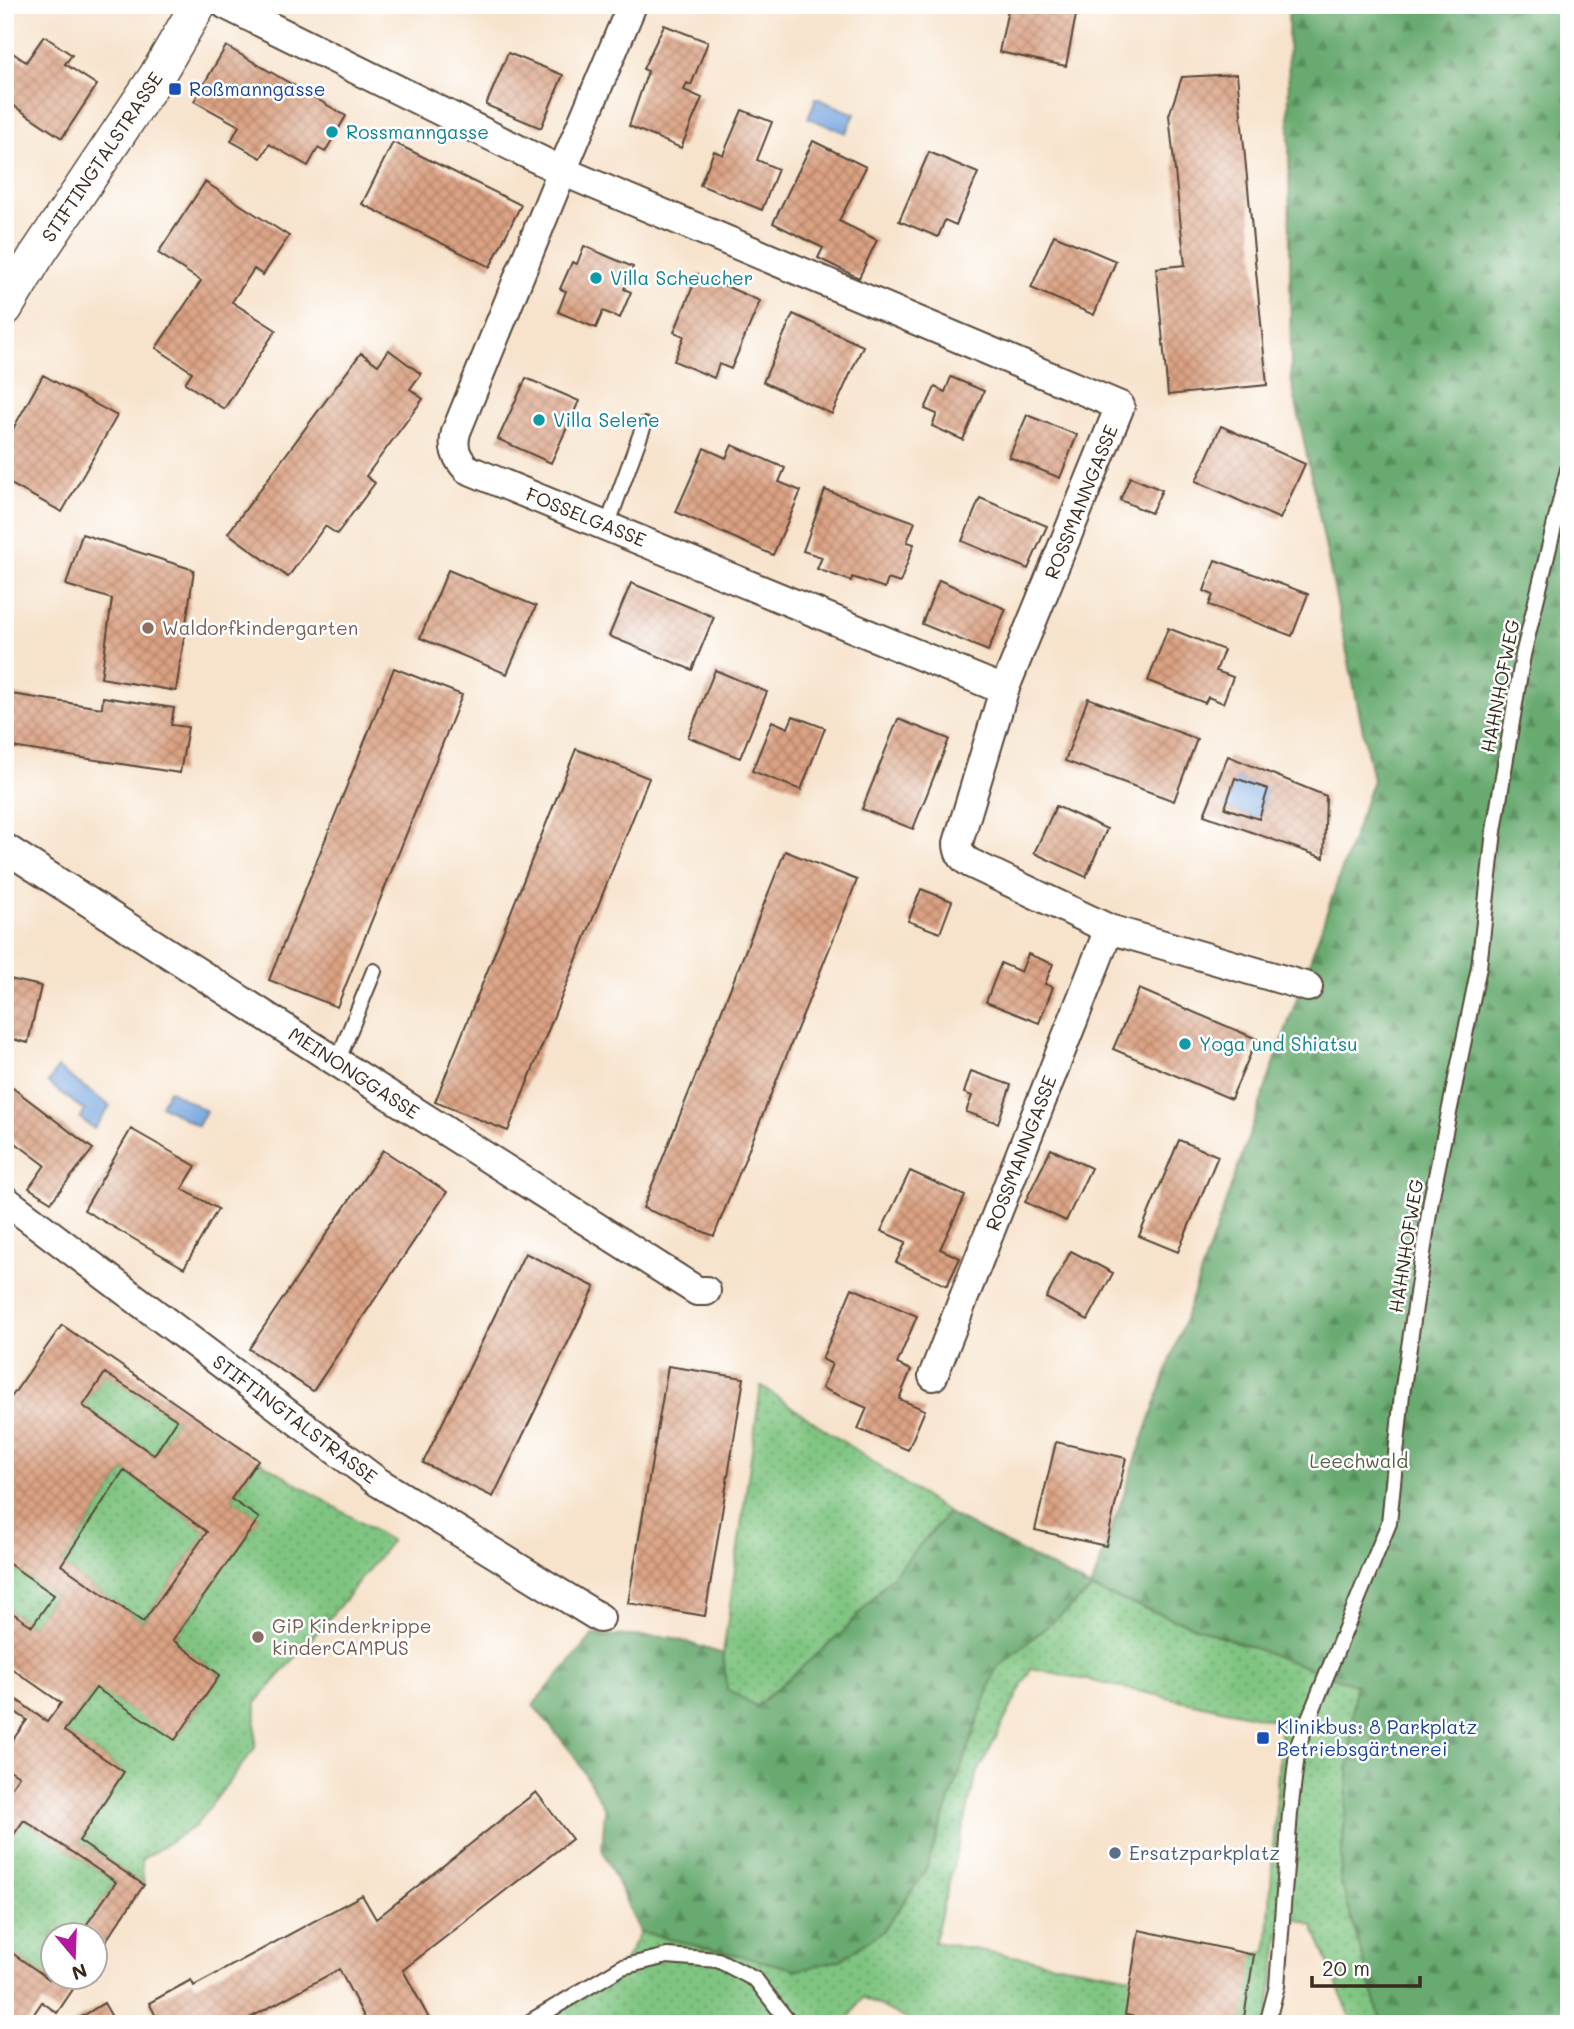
<svg xmlns="http://www.w3.org/2000/svg" width="1574" height="2029" font-family="Mali,sans-serif">
<style>
.grass{fill:url(#grass-dots);stroke:#5d7850;stroke-width:2;fill-rule:evenodd}
.forest{fill:url(#forest-firs);stroke:#516a46;stroke-width:2}
.water{fill:#76a5df;stroke:#58687e;stroke-width:2}
.building{fill:url(#building-cross-hatch);fill-rule:evenodd}
.lines{fill:none;stroke-linecap:round;stroke-linejoin:round}
.service-casing{stroke:#574638;stroke-width:18}
.minor-casing{stroke:#574638;stroke-width:32}
.tertiary-casing{stroke:#574638;stroke-width:38}
.service{stroke:#fff;stroke-width:14}
.minor{stroke:#fff;stroke-width:28}
.tertiary{stroke:#fff;stroke-width:35}
.transit-dot{fill:#1a4fb4;stroke:#fff;stroke-width:2.5}
.culture-dot{fill:#0f9aa8;stroke:#fff;stroke-width:2.5}
.education-dot{fill:#8d6e63;stroke:#fff;stroke-width:2.5}
.service-dot{fill:#5c6f8a;stroke:#fff;stroke-width:2.5}
.labels{text-anchor:middle;stroke-width:5;stroke-linejoin:round;paint-order:stroke}
.transit-label{font-size:19px;fill:#164399;stroke:#fff;text-anchor:start}
.culture-label{font-size:19px;fill:#0d838f;stroke:#fff;text-anchor:start}
.street-label{font-size:19px;fill:#3b2a1e;stroke:#fff}
.education-label{font-size:19px;fill:#785e54;stroke:#fff;text-anchor:start}
.park-label{font-size:19px;fill:#536041;stroke:#fff}
.service-label{font-size:19px;fill:#4e5e75;stroke:#fff;text-anchor:start}
</style>
<defs>
<pattern id="grass-dots" width="8" height="8" patternUnits="userSpaceOnUse" patternTransform="scale(1.75)"><rect width="8" height="8" fill="#7fc581"/><path d="M2 2h.1M6 6h.1" fill="none" stroke="#69a069" stroke-width="1.8" stroke-linecap="round"/></pattern>
<pattern id="forest-firs" width="22" height="20" patternUnits="userSpaceOnUse" patternTransform="scale(1.75)"><rect width="22" height="20" fill="#67aa6f"/><path d="M5 1l3.5 6h-7zM16 11l3.5 6h-7z" fill="#568b5b"/></pattern>
<pattern id="building-cross-hatch" width="8" height="8" patternUnits="userSpaceOnUse" patternTransform="scale(1.75)"><rect width="8" height="8" fill="#dba283"/><path d="M0 0l8 8M0 8l8-8" fill="none" stroke="#b3846b"/></pattern>
</defs>
<rect width="100%" height="100%" fill="#fff"/>
<filter id="ink" filterUnits="userSpaceOnUse"><feTurbulence type="fractalNoise" baseFrequency=".0143" numOctaves="2"/><feDisplacementMap in="SourceGraphic" scale="14" xChannelSelector="R" yChannelSelector="G"/><feConvolveMatrix kernelMatrix="1 2 1 2 8 2 1 2 1" color-interpolation-filters="sRGB"/></filter>
<filter id="wash" filterUnits="userSpaceOnUse"><feTurbulence type="fractalNoise" baseFrequency=".00686" numOctaves="4" result="noise"/><feDisplacementMap in="SourceGraphic" scale="28" xChannelSelector="R" yChannelSelector="G"/><feGaussianBlur stdDeviation="1.57" result="paint"/><feColorMatrix in="noise" values="0 0 0 0 0 0 0 0 0 0 0 0 0 0 0 0 0 1.4 0 .05"/><feComposite in="paint" operator="in"/></filter>
<g filter="url(#wash)">
<rect width="100%" height="100%" fill="#f7e3cc"/>
<path class="grass" d="M105,1373L177,1420L154,1455L83,1406Z
M761,1386L948,1513L842,1633L756,1706L727,1689L723,1654Z
M258,1460L391,1541L342,1603L256,1703L255,1748L195,1826L141,1860L144,1885L79,1841L124,1772L64,1731L96,1688L176,1739L220,1675L173,1640L258,1518L231,1499Z
M124,1470L207,1532L143,1622L61,1565Z
M5,1561L54,1595L32,1626L5,1608Z
M1091,1589L1355,1685L1340,1879L1382,2024H1353L1313,1926L1283,1913L1267,2024H916L863,1997L847,2022L631,2021L629,2024H526L622,1967L640,1932L799,1970L924,1874L996,1669ZM1031,1668L1281,1722L1267,1952L1132,1977L934,1942L976,1776Z
M24,1820L116,1882L80,1934H52V1974L49,1979L5,1948V1847Z"/>
<path class="forest" d="M1288,5H1569V2024H1382L1340,1879L1355,1685L1092,1589L996,1669L924,1874L883,1931L840,1960L799,1970L640,1932L602,1849L605,1809L574,1755L533,1705L593,1635L670,1637L723,1654L727,1689L756,1706L842,1633L948,1513L1091,1588L1373,780L1291,378Z"/>
<path class="water" d="M816,98L855,114L846,133L808,118Z
M1235,778L1268,789L1259,819L1225,808Z
M58,1068L110,1106L94,1129L80,1118L85,1111L48,1083Z
M169,1090L206,1111L198,1126L161,1105Z"/>
<g id="blocks">
<path class="building" d="M1009,5H1078L1066,66L999,52Z
M664,25L708,42L691,85L687,83L684,90L702,98L681,148L629,126L648,71L643,69Z
M44,36L72,55L65,64L97,85L62,138L5,100V51L7,49L26,62Z
M226,46L346,116L325,152L318,148L308,166L269,144L261,158L231,141L239,126L194,101Z
M508,53L563,75L541,128L486,105Z
M1237,74L1267,385L1168,395L1156,268L1185,265L1169,115L1182,77Z
M742,110L772,122L757,160L778,169L762,210L700,185L714,151L723,155Z
M813,141L866,167L839,221L877,240L859,278L818,258L823,248L773,223Z
M393,142L521,205L490,267L362,204Z
M929,152L978,173L956,225L945,220L938,237L899,221Z
M205,182L289,236L263,275L254,269L232,302L276,330L224,409L185,383L192,372L156,348L201,281L158,253Z
M1054,235L1116,261L1094,315L1031,288Z
M584,246L633,267L624,289L631,292L620,318L603,311L596,328L558,312L566,291L560,289L572,262L577,264Z
M698,274L760,301L731,369L719,364L714,378L674,361L684,336L674,332Z
M793,314L863,346L832,414L763,382Z
M389,350L421,374L410,389L423,399L366,476L375,483L337,534L325,526L288,577L228,533L361,353L378,365Z
M43,375L117,416L62,512L5,481V443Z
M951,377L984,391L963,440L932,426L937,414L925,409L935,387L945,392Z
M526,378L579,401L551,463L498,439Z
M1027,415L1077,435L1060,478L1009,457Z
M1221,426L1305,464L1280,519L1196,481Z
M732,445L785,468L779,482L801,491L773,555L676,512L704,448L726,458Z
M1130,477L1162,490L1151,513L1120,500Z
M825,490L915,522L907,542L914,544L900,583L888,579L885,588L852,577L851,581L817,569L822,557L803,551Z
M980,498L1047,526L1028,569L962,541Z
M82,534L194,570L176,691L101,678L112,599L66,585Z
M1215,560L1308,594L1292,636L1209,605L1213,595L1204,591Z
M448,570L536,606L507,674L420,638Z
M939,580L1006,609L988,651L922,624Z
M631,583L714,617L692,670L609,636Z
M1168,628L1224,650L1216,671L1233,677L1223,703L1208,697L1205,703L1148,681Z
M394,668L462,695L337,1007L269,980Z
M715,670L767,692L740,758L688,737Z
M5,693L102,708L103,697L174,708L171,725L188,727L180,773L5,746Z
M1088,698L1197,739L1174,801L1065,761Z
M793,716L825,728L801,790L752,771L772,721L788,728Z
M898,719L949,739L913,829L862,809Z
M576,749L649,778L508,1131L435,1102Z
M1228,756L1326,796L1324,858L1204,815ZM1235,778L1268,789L1259,819L1225,808Z
M1056,806L1107,829L1086,877L1034,853Z
M785,851L857,880L714,1236L643,1208Z
M921,889L952,901L940,933L908,921Z
M1028,954L1053,964L1045,984L1053,987L1039,1023L986,1002L1001,963L1021,972Z
M5,978L41,986L28,1043L8,1038L5,1046Z
M1139,989L1257,1039L1231,1099L1113,1049Z
M971,1071L1011,1085L998,1123L966,1112L972,1096L964,1093Z
M5,1082L93,1149L51,1202L29,1188L45,1165L5,1135Z
M131,1129L196,1166L182,1189L218,1209L184,1268L84,1210Z
M1179,1140L1218,1156L1178,1252L1139,1236Z
M1051,1149L1091,1168L1066,1221L1025,1202Z
M383,1150L447,1192L313,1391L249,1349Z
M910,1171L965,1196L940,1249L960,1258L947,1286L896,1262L906,1242L881,1231Z
M1071,1251L1113,1273L1088,1320L1046,1298Z
M525,1253L595,1287L493,1497L423,1463Z
M852,1288L917,1316L897,1364L911,1370L899,1399L925,1410L908,1450L858,1429L867,1408L822,1388L832,1364L822,1359Z
M62,1325L258,1460L231,1499L259,1518L173,1640L220,1675L175,1740L96,1688L64,1731L124,1772L79,1841L144,1885L94,1958V1934H80L116,1882L24,1820L5,1847V1797L19,1776L5,1767V1742L9,1745L27,1720L5,1705V1691L47,1722L61,1703L5,1664V1608L32,1626L54,1595L5,1561V1406ZM105,1373L177,1420L154,1455L83,1406ZM124,1470L207,1532L143,1622L61,1565Z
M668,1366L744,1378L705,1616L628,1603Z
M1056,1442L1126,1458L1106,1546L1035,1530Z
M536,1792L572,1839L403,1970L432,2024H368L339,1969L239,2024H160L149,2003L191,1980L194,1986L362,1895L376,1919Z
M1139,1930L1254,1955L1243,2024H1176L1125,2015Z
M5,1948L49,1979L51,1976H82L57,2013L42,2002L27,2024H5Z
M104,2003L116,2024H76L75,2021Z"/>
</g>
</g>
<g filter="url(#ink)">
<use href="#blocks" fill-opacity="0" stroke="#574638" stroke-width="2"/>
<g class="lines">
<g class="service-casing">
<path id="service" d="M607,526L644,425
M337,1062L374,971
M526,2024L622,1967L667,1956L718,1960L756,1980L790,2024
M1267,2024L1277,1986L1290,1813L1298,1745L1389,1523L1402,1394L1431,1200L1479,967L1494,831L1523,655L1569,465"/>
</g>
<g class="minor-casing">
<path id="minor" d="M226,5L562,171L1120,406L1004,690L958,843C958,853 962,858 970,863L1109,929L1308,987
M632,5L562,171L456,432C452,448 456,457 467,469L1004,690
M5,848L337,1062L697,1291H706
M5,1200L378,1482L600,1618
M933,1376L1109,929"/>
</g>
<g class="tertiary-casing">
<path id="tertiary" d="M5,308L35,258L156,77L198,5"/>
</g>
<use href="#service" class="service"/>
<use href="#minor" class="minor"/>
<use href="#tertiary" class="tertiary"/>
</g>
</g>
<g class="transit-dot">
<rect x="168" y="82" width="14" height="14" rx="3.5"/>
<rect x="1256" y="1731" width="14" height="14" rx="3.5"/>
</g>
<g class="culture-dot">
<circle cx="332" cy="132" r="7"/>
<circle cx="596" cy="278" r="7"/>
<circle cx="539" cy="420" r="7"/>
<circle cx="1185" cy="1044" r="7"/>
</g>
<g class="education-dot">
<circle cx="148" cy="628" r="7"/>
<circle cx="258" cy="1637" r="7"/>
</g>
<circle class="service-dot" cx="1115" cy="1853" r="7"/>
<g class="labels">
<g class="transit-label">
<text x="189" y="96">Roßmanngasse</text>
<text x="1277" y="1734">Klinikbus: 8 Parkplatz<tspan x="1277" dy="22">Betriebsgärtnerei</tspan></text>
</g>
<g class="culture-label">
<text x="346" y="139">Rossmanngasse</text>
<text x="610" y="285">Villa Scheucher</text>
<text x="553" y="427">Villa Selene</text>
<text x="1199" y="1051">Yoga und Shiatsu</text>
</g>
<g class="street-label">
<text transform="translate(102 157) rotate(-56)" y="7">STIFTINGTALSTRASSE</text>
<text transform="translate(1081 502) rotate(-68)" y="7">ROSSMANNGASSE</text>
<text transform="translate(586 517) rotate(22)" y="7">FOSSELGASSE</text>
<text transform="translate(1500 686) rotate(-79)" y="7">HAHNHOFWEG</text>
<text transform="translate(354 1073) rotate(33)" y="7">MEINONGGASSE</text>
<text transform="translate(1021 1153) rotate(-69)" y="7">ROSSMANNGASSE</text>
<text transform="translate(1406 1246) rotate(-81)" y="7">HAHNHOFWEG</text>
<text transform="translate(295 1419) rotate(37)" y="7">STIFTINGTALSTRASSE</text>
</g>
<g class="education-label">
<text x="162" y="635">Waldorfkindergarten</text>
<text x="272" y="1633">GiP Kinderkrippe<tspan x="272" dy="22">kinderCAMPUS</tspan></text>
</g>
<g class="park-label">
<text x="1359" y="1468">Leechwald</text>
</g>
<g class="service-label">
<text x="1129" y="1860">Ersatzparkplatz</text>
</g>
</g>
<rect width="1574" height="2029" fill="none" stroke="#fff" stroke-width="28"/>
<g transform="translate(74 1956) rotate(161)"><circle r="33" fill="#ffffff" stroke="#b1aaa5" stroke-width="2"/>
<path d="M0-5L12 26L0 18L-12 26Z" fill="#b5179e"/>
<text y="-10" font-size="19" font-weight="bold" text-anchor="middle" fill="#3b2a1e">N</text>
</g>
<path d="M1312 1976v10h108v-10" fill="none" stroke="#3b2a1e" stroke-width="3.5"/>
<text x="1322" y="1976" font-size="21" fill="#3b2a1e" stroke="#ffffff" stroke-width="5" paint-order="stroke">20 m</text>
</svg>
